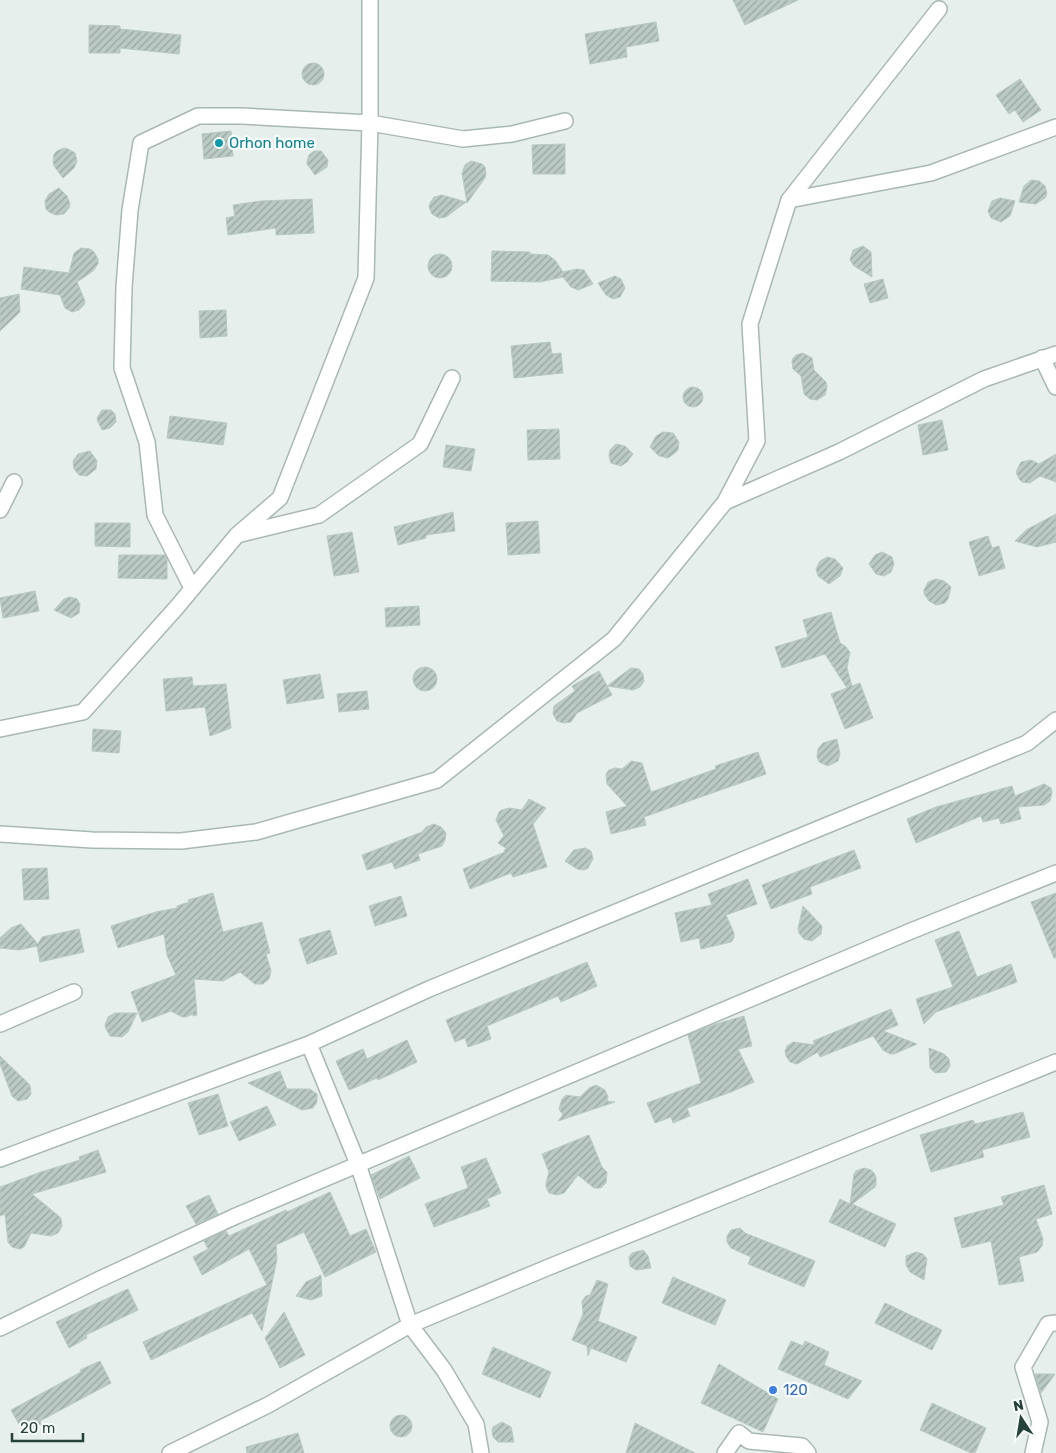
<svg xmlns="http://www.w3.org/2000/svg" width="1056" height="1453" font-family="Rubik,sans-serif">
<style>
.building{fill:url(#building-hatch);stroke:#b8c9c2}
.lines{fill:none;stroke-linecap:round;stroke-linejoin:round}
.minor-casing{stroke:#a8b8b2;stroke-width:18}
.minor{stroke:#fff;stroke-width:15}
.culture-dot{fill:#0f9aa8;stroke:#f7fbf9;stroke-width:2}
.shop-dot{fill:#3f7fe0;stroke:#f7fbf9;stroke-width:2}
.labels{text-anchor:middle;stroke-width:4.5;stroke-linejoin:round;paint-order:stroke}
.culture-label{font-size:15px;fill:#0d838f;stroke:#f7fbf9;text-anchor:start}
.shop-label{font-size:15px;fill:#366cbe;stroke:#f7fbf9;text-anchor:start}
</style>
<defs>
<pattern id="building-hatch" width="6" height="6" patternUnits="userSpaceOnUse" patternTransform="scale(1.25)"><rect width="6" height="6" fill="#bbcac4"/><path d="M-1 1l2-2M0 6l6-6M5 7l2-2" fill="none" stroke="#98a6a0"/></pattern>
</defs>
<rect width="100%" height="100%" fill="#e6efeb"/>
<path class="building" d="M733,0H798L745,25Z
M656,22L659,41L626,47L627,57L590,64L585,34Z
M89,25L120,26V29L181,35L179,54L120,48V53H89Z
M302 74a11 11 0 1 1 22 0a11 11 0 1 1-22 0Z
M1020,79L1041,110L1023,122L1015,110L1009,114L996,95Z
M231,131L233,156L204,159L202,134Z
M565,144V174H533L532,145Z
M64,148L68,149L75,153L77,161L74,168L63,178L54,166L53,161L54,154L57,151Z
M314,151H321L328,160L327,167L315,175L307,164V161L309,155Z
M471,161L482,164L485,167L486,174L485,178L467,203L462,173L465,165Z
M1031,180L1039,181L1045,186L1047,194L1045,198L1036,204L1019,202L1024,186Z
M59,188L67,196L70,204L69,208L64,214L56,215L49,212L46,209L45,201L49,194Z
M442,195L466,202L446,217L439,218L432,214L429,207L430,203L434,197Z
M1000,198L1015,201L1010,216L1001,222L991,218L988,211L992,201Z
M312,199L314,233L276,235V228L228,235L226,218L235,216L233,205L261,201Z
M863,246L871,252L872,277L854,266L850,260L853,250Z
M81,248L90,249L94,252L98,259V264L93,271L77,282L85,301L84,305L79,310L72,312L65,308L60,295L21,289L24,267L69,273L74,253Z
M492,251L530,252V254L548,255L555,260L563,272L577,269L584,270L593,284L578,290L571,287L563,277L540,282L491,281Z
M428 266a12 12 0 1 1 24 0a12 12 0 1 1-24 0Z
M615,276L621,279L625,288L620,297L613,299L606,295L598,283Z
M883,279L888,298L870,303L864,284Z
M19,294L20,312L0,331V298Z
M226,310L227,336L200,338L199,311Z
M550,342L552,354L561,353L563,373L514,378L511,346Z
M803,353L812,358L814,370L826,382L827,387L825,395L817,400L810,399L804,394L801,376L793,369L792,362L793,358L796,355Z
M683 397a10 10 0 1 1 20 0a10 10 0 1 1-20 0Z
M102,410H111L115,414L116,422L110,428L102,430L98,422L97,418Z
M170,416L227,423L223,445L167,438Z
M942,420L948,450L923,455L918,425Z
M559,429L560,459L528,460L527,430Z
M663,432L673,433L679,442L678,450L675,453L668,458L659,456L650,447L656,436Z
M616,444L625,446L633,454L627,462L621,466L611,463L609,456L610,450Z
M446,445L475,449L471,471L443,467Z
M90,451L97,461L96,469L87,476L79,475L74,469L73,461L78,454Z
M1056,454V482L1040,476L1030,483L1022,482L1019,479L1016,472L1021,462L1031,460L1039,464Z
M453,512L455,531L426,535V538L398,545L394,527Z
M1056,514V542L1037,547L1015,541L1026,530Z
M538,521L540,553L508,555L506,523Z
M95,523H130V547L95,546Z
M352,532L359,572L334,576L327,536Z
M988,536L992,548L999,546L1005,568L979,576L969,542Z
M882,552L892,557L894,564L891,572L884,576L876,574L869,564L875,555Z
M119,555H165L167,559V579L118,578Z
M827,557L835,559L843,568L840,576L829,584L818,576L816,569L820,561Z
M936,579L944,581L951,587L948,599L945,603L936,605L929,601L924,594V590L928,582Z
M35,591L39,611L3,618L0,598Z
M70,597L77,599L80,604L79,613L71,618L54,610L64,599Z
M419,606L420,625L386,627L385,608Z
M831,612L840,643L845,646L850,652L847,668L852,686L860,683L873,718L845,729L831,694L847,688L825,654L782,668L775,647L808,637L803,620Z
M413 679a12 12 0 1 1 24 0a12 12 0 1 1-24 0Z
M631,668L639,669L643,674L644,681L640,687L633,690L607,686Z
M599,671L612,695L577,713L571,722L564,723L557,721L553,714L554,706L575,691L572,686Z
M320,674L324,698L287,704L283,680Z
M192,677L193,686L226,684L231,728L210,736L205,707L166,711L163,679Z
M367,691L369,709L339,712L337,694Z
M93,729L121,731L119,753L92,751Z
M837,739L840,754L838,761L828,766L819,762L817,757L818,749L823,743Z
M758,752L766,774L644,817L646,825L611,834L606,812L627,806L607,784L606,774L609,770L615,768L622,769L631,761L642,763L651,792L716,769L715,766Z
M1044,784L1051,788L1052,792L1050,801L1044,805L1018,807L1021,819L1001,824L999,818L983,822L981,816L916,843L907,819L936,807L1012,786L1015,796Z
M529,799L546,808L533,824L547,867L513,877L511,873L470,889L463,869L505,852L504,850L507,849L498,843L504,836L496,820L499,812L502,810L509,808L522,810Z
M434,824L441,827L446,833L445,840L442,846L418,854L420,860L395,869L392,862L367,870L362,855L422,832L426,827Z
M585,848L591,851L593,859L588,868L584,870L577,869L565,861L574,850Z
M854,850L861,868L810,887L812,894L771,909L762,885Z
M47,868L49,899L24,900L22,869Z
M748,879L757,904L726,915L734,933V938L731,942L701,949L699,938L681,942L675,913L712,905L708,894Z
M213,893L223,932L262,922L270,953L266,954L271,971L269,979L263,984H255L240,972L223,981L194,979L197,1015L193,1016V1014L186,1017H182L171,1011L142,1022L131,992L176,975L167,955L164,934L118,948L111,926L156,912L177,908V906L189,902L188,900Z
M1056,893V958H1054L1031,902Z
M401,896L407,916L375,926L369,906Z
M803,906L822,926L821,934L812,941L804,939L799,933L798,929Z
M21,924L38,944L42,937L79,929L84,952L40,962L37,946L19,950L0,948V938L11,928Z
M330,930L337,954L307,964L299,939Z
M959,931L977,977L1011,964L1017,982L936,1012L924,1024L916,999L953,987L935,940Z
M587,962L597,986L561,1002L558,996L487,1026L491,1039L468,1047L465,1038L455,1042L446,1020Z
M891,1009L898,1025L883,1031L917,1044L894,1054H890L883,1050L873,1036L820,1057L818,1052L797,1064L790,1062L786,1056L785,1051L787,1046L793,1042L815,1045L813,1041Z
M115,1013H137L128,1032L122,1037L110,1036L106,1029L105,1025L108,1017Z
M744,1016L752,1046L738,1049L754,1082L731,1092L687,1108L690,1116L673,1123L671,1117L655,1123L647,1103L701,1083L688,1035L716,1024Z
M407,1040L417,1062L378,1080L377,1078L349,1090L336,1061L363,1049L367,1059Z
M929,1048L944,1054L949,1059L950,1066L946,1072L935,1073L930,1068Z
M0,1056L30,1085L31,1094L27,1099L18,1101L12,1096L0,1064Z
M280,1071L287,1089H310L317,1094V1102L313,1108L302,1110L248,1083Z
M596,1085L605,1090L608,1097L607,1101L615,1102L558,1121L563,1115L559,1109L562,1099L566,1095L580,1097L589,1088Z
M218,1094L228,1126L199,1135L188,1103Z
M267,1106L276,1125L239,1141L230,1122Z
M1023,1112L1030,1137L982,1150L984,1157L931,1172L920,1135L973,1120L975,1124Z
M589,1135L602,1167L607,1172L606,1183L601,1188H594L578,1175L564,1193L557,1195L549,1193L546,1187V1183L549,1172L542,1154Z
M98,1150L106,1172L32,1194L61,1218L62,1226L58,1233L51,1236L31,1233L24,1247L20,1249L12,1247L8,1242L5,1214L0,1216V1187L41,1172L80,1160L79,1157Z
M409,1156L420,1178L380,1199L371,1175Z
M486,1158L501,1193L487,1199L490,1206L434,1227L425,1204L468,1188L461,1167Z
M864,1168L871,1170L874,1173L876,1177V1185L874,1188L852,1204L896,1224L885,1247L829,1222L840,1199L850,1204L854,1174L856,1171Z
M1044,1185L1052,1214L1036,1219L1043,1239L1042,1246L1037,1252L1019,1257L1024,1281L999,1285L991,1241L962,1248L954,1218L1004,1205L1001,1197Z
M330,1192L350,1236L366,1229L376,1252L325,1277L304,1232L276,1245L277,1259L262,1331L252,1313L151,1360L143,1342L267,1285L249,1249L202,1275L193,1257L208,1249L204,1241L226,1231L229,1236L286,1210L287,1212Z
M209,1195L218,1214L196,1224L186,1206Z
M740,1228L745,1233L815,1261L804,1287L748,1264L751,1257L731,1248L727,1242V1236L731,1230Z
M643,1250L648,1256L651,1268L636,1270L630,1266L629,1257L632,1253Z
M916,1252L923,1254L927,1259L924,1280L910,1272L906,1265V1256Z
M321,1275L322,1296L311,1300L296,1296L306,1282Z
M673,1277L726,1300L715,1325L662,1303Z
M597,1280L608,1284L598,1321L637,1337L626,1362L591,1348L588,1356L587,1346L572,1340L583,1314L582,1301L586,1296L590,1295Z
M128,1289L138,1310L86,1335L87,1338L69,1348L56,1322Z
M885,1303L942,1330L932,1350L875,1323Z
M284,1312L305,1355L280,1368L265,1338Z
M791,1341L803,1346L805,1341L829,1352L824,1365L862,1381L848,1399L778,1369Z
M493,1347L551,1372L540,1398L482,1374Z
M100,1361L111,1383L40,1421L41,1424L24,1433L11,1410L59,1384L81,1372L80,1370Z
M719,1364L778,1399L763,1432L701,1403Z
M1035,1374H1055L1041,1393Z
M932,1403L986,1428L975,1453H971L920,1430Z
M390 1426a11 11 0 1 1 22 0a11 11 0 1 1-22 0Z
M502,1422L511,1427L514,1442H498L493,1437L492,1430L493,1427Z
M635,1423L695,1453H626Z
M298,1433L304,1453H247L246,1447Z"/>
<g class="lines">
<g class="minor-casing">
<path id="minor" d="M789,200L931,173L1056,127
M1042,358L1056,387
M725,502L757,441L750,324L789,200L939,9
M0,510L14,482
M241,534L319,515L420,444L452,378
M192,588L155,515L147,442L122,368L124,287L130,210L141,143L198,116H242L370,123L463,139L512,134L565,121
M0,729L83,712L177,607L237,535L280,498L366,278L370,123V0
M0,834L92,840L181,841L256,832L437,780L614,639L725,502L839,452L984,379L1056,354
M0,1024L74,992
M309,1044L358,1164L410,1325L444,1370L476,1424L481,1453
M0,1159L309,1044L429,989L1027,743L1056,720
M0,1328L98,1280L236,1216L911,931L1056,873
M170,1453L268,1405L410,1325L549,1267L1056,1062
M725,1453L739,1433L749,1441L802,1446L808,1453
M1033,1453L1040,1422L1023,1367L1048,1324L1056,1323"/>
</g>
<use href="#minor" class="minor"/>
</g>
<circle class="culture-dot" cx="219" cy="143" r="5"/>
<circle class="shop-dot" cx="773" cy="1390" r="5"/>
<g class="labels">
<g class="culture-label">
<text x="229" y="148">Orhon home</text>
</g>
<g class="shop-label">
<text x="783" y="1395">120</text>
</g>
</g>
<g transform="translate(1021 1418) rotate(348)" stroke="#f7fbf9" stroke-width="4" paint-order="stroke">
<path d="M0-4L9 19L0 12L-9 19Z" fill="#24423a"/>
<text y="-8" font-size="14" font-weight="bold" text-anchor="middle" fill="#24423a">N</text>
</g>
<path d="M12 1433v8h71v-8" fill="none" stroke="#24423a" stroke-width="2.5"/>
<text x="20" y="1433" font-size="15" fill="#24423a" stroke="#f7fbf9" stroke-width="4" paint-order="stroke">20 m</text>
</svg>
